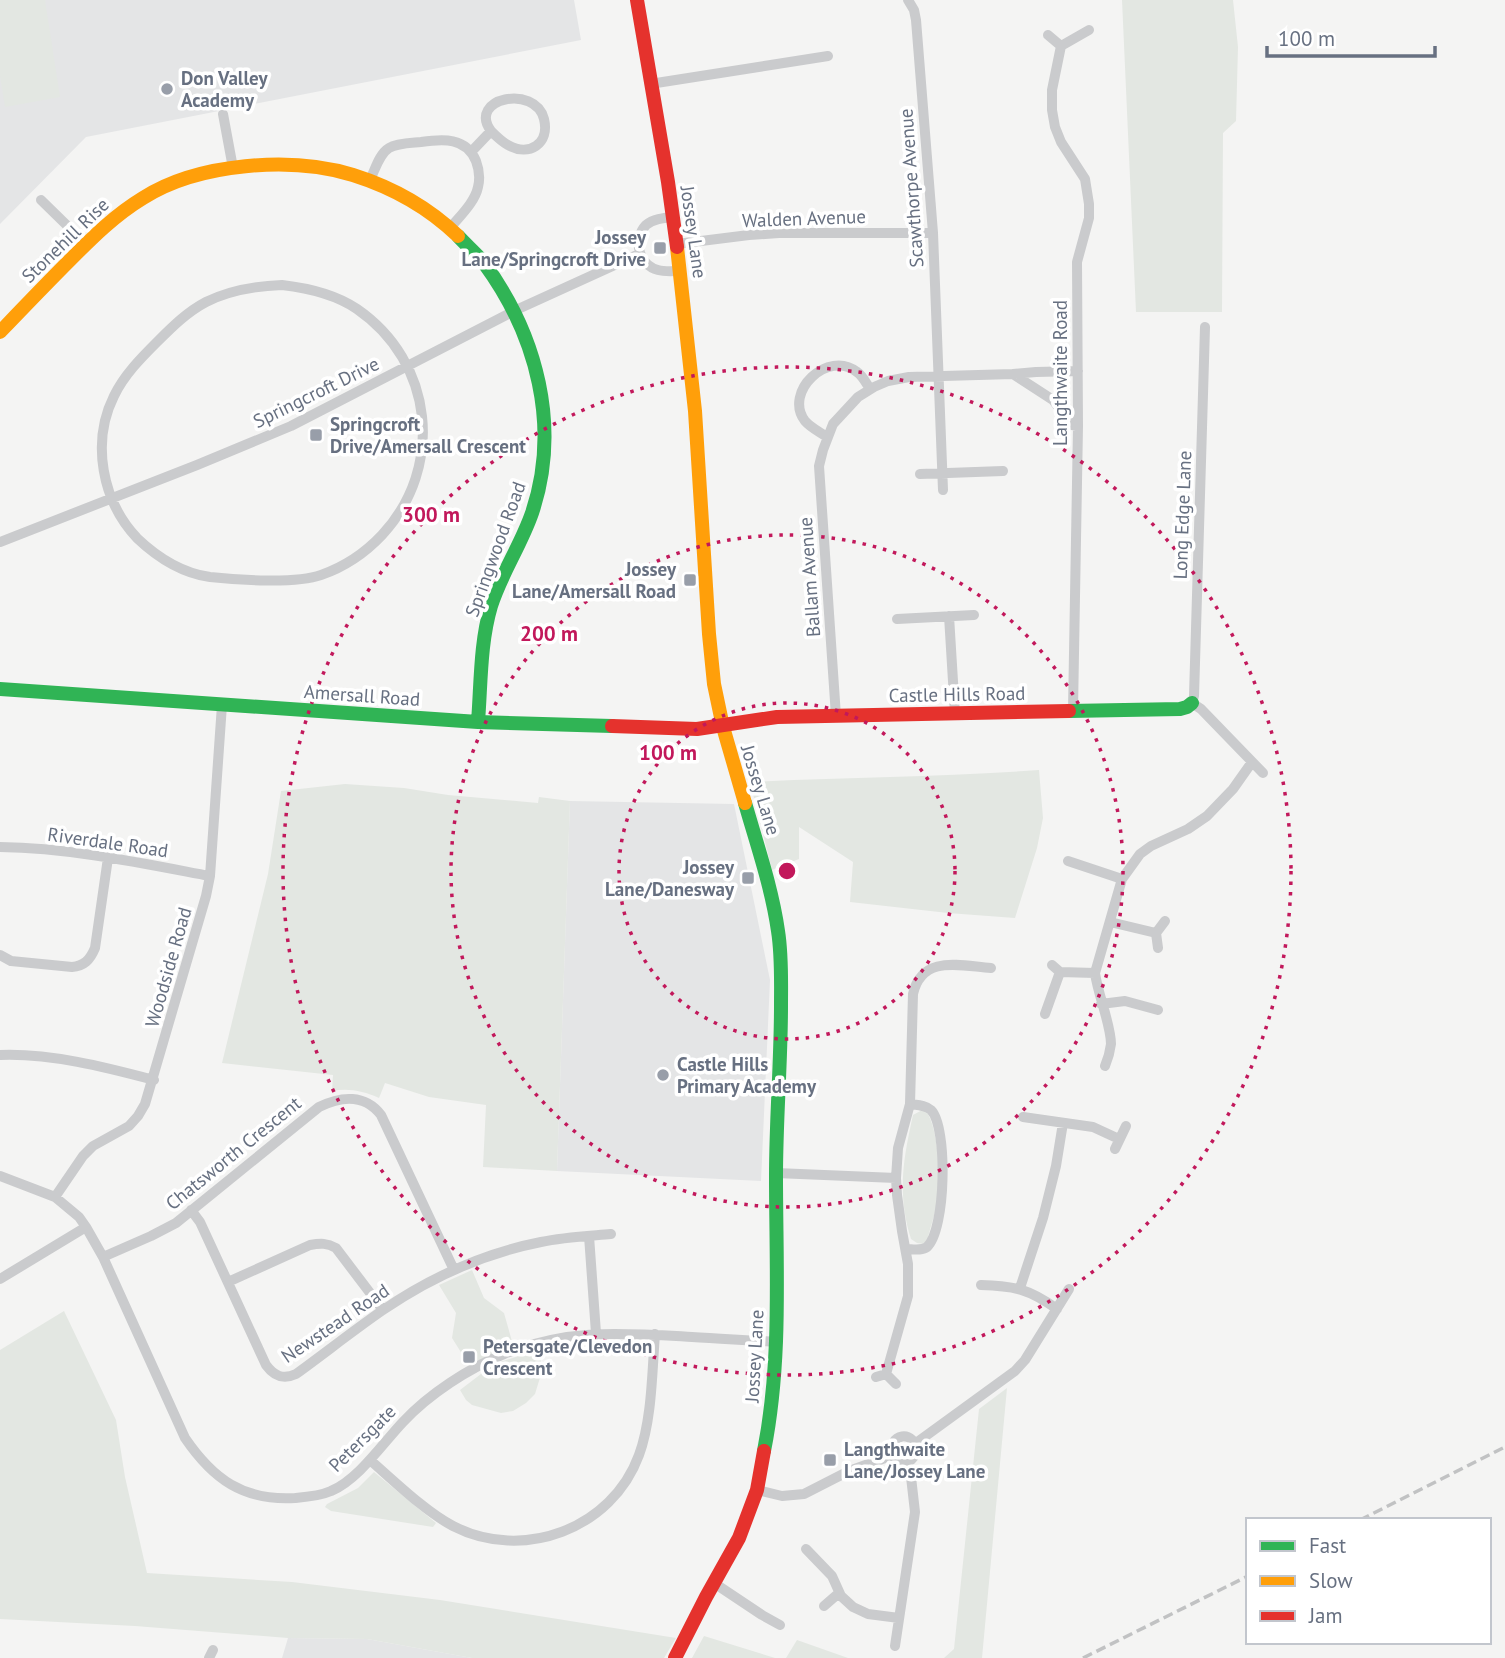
<svg xmlns="http://www.w3.org/2000/svg" width="1505" height="1658" font-family="'PT Sans',sans-serif">
<style>
.built{fill:#e4e5e6}
.green{fill:#e3e7e2}
.lines{fill:none;stroke-linecap:round;stroke-linejoin:round}
.street{stroke:#cacbcd;stroke-width:10}
.fast{stroke:#30b455;stroke-width:14}
.slow{stroke:#ff9f0a;stroke-width:14}
.jam{stroke:#e5322d;stroke-width:14}
.rail{stroke:#c1c2c3;stroke-width:3.5;stroke-dasharray:10 5;stroke-linecap:butt}
.ring{fill:none;stroke:#c2185b;stroke-width:3.5;stroke-dasharray:3.5 7}
.poi-dot{fill:#989ea9;stroke:#fff;stroke-width:2.5}
.labels{text-anchor:middle;stroke-width:7;stroke-linejoin:round;paint-order:stroke}
.poi-label{font-size:19px;font-weight:bold;fill:#677081;stroke:#fff;text-anchor:start}
.street-label{font-size:19px;fill:#677081;stroke:#fff}
.centre{fill:#c2185b;stroke:#fff;stroke-width:3.5}
.ring-label{font-size:21px;text-anchor:middle;font-weight:bold;fill:#c2185b;stroke:#fff;stroke-width:7;stroke-linejoin:round;paint-order:stroke}
</style>
<rect width="100%" height="100%" fill="#f4f4f3"/>
<path class="built" d="M0,0H574L581,40L86,137L0,224Z
M570,801L734,804L770,980L761,1181L557,1171Z
M288,1638L367,1639L472,1658H282Z"/>
<path class="green" d="M0,0H45L60,97L5,107L0,76Z
M1122,0H1233L1238,47L1236,121L1223,133L1222,312H1136Z
M1039,770L1043,818L1037,848L1015,918L948,913L850,902L853,862L799,827V859L772,870L750,782C846,777 943,777 1039,770Z
M345,784L404,788L448,795L538,803L539,797L570,801L557,1171L483,1167L486,1105L429,1097L385,1083L379,1098C363,1091 349,1088 332,1091L333,1075L222,1063L268,874L281,791Z
M924,1109C939,1123 941,1182 937,1202C935,1215 930,1228 927,1241L924,1244L917,1243L911,1239C897,1194 903,1160 913,1115Z
M472,1270L484,1298L504,1313L513,1345L469,1365L452,1338L456,1313L439,1285Z
M64,1311L116,1420L125,1477L147,1573L292,1582L440,1600L676,1638L664,1658H472L367,1639L288,1638L135,1626L0,1619V1350Z
M540,1349L542,1371L535,1394L526,1403L513,1411L501,1413L472,1405L466,1400L460,1390L494,1364Z
M1007,1388L982,1658H944L954,1649L979,1409Z
M374,1472L436,1523L433,1527L331,1511L325,1507L327,1504L358,1488Z
M704,1636L775,1658H692Z
M797,1640L848,1658H786Z"/>
<g class="lines">
<path class="street" d="M908,0L914,10L916,20L933,233L943,490
M1048,35L1061,46L1089,30
M1061,46L1052,90V110L1055,127L1061,142L1085,179L1089,204V218L1077,262L1078,426L1073,710
M650,84L828,56
M223,114L233,168
M471,152L491,131C467,98 535,84 544,119C550,144 529,157 508,145C502,142 496,136 491,131
M370,180C375,170 379,154 389,148C397,143 411,143 421,142C443,139 466,137 476,161C479,169 480,179 478,187C475,202 460,216 451,227
M41,200L86,244
M673,217C663,218 653,219 646,225C632,240 639,265 658,270C665,272 673,271 680,271
M677,244L749,235L779,233H933
M282,285C308,288 335,294 357,309C434,362 445,467 382,535C366,552 344,567 321,575C296,584 238,580 210,577C182,573 157,557 137,538C102,501 91,442 114,396C124,375 141,358 157,342C172,327 187,312 206,302C230,290 255,286 282,285Z
M1205,327L1194,696L1192,703L1201,709L1263,773
M1013,374L1036,372L1078,371
M827,437C820,432 811,428 805,421C783,392 828,349 857,372C863,376 866,383 870,389
M920,474L1003,471
M0,542L197,465L291,426L516,310L639,254
M949,616L955,714
M897,619L974,615
M836,716L819,466L823,450L833,424L858,397L874,387L888,381L909,377L1013,374L1053,400L1072,425L1078,426
M0,847C71,848 141,863 210,876
M1068,861L1122,879
M1110,922L1156,933
M1158,948L1156,933L1165,921
M0,955L11,961L72,967C84,966 90,960 95,948L108,858
M1060,972L1095,973
M1101,1004L1125,1001L1158,1010
M1045,1014L1060,972L1052,965
M0,1055C50,1053 105,1067 154,1080
M1105,1066C1108,1059 1110,1052 1111,1044C1111,1025 1098,995 1095,973L1122,879L1140,854L1151,846L1188,829L1207,816L1233,789L1252,762
M1023,1117L1093,1127L1119,1139
M1115,1149L1126,1126
M776,1173L896,1178
M0,1176L55,1197L79,1217L86,1227L103,1257L185,1438C213,1479 243,1501 295,1498C307,1497 320,1496 331,1491C358,1480 383,1443 403,1422C429,1394 469,1368 504,1354C569,1328 624,1333 692,1337C721,1339 749,1340 777,1342
M55,1197L83,1156L93,1146L129,1126L138,1116L145,1104L206,896L210,876L222,705
M191,1210L200,1222L266,1365C274,1376 283,1380 296,1374C325,1353 354,1330 383,1310C430,1278 485,1253 541,1242C564,1237 588,1236 611,1234
M589,1236L596,1333
M906,1249C912,1249 922,1251 927,1247C946,1230 948,1127 931,1110C926,1105 917,1105 910,1104
M103,1257L151,1236L176,1223L319,1107C341,1096 365,1094 381,1115L454,1270
M0,1279L86,1227
M228,1282L310,1245C321,1243 327,1243 336,1248L383,1310
M981,1285C1015,1286 1029,1289 1057,1309
M1020,1288L1043,1218L1056,1166L1063,1123
M886,1374L908,1296V1264L902,1231L897,1195L896,1178L898,1148L910,1104L913,994C922,954 961,966 991,968
M876,1377L886,1374L896,1384
M916,1443L1015,1371L1025,1360L1069,1289
M370,1460C394,1481 426,1512 453,1526C523,1562 612,1529 639,1455C652,1420 652,1372 655,1334
M757,1490L782,1496L804,1494L849,1471L885,1458L893,1456L902,1462L911,1460L917,1453C916,1428 886,1433 893,1456
M806,1549L832,1576L841,1596L853,1607L868,1614L899,1618
M714,1583L762,1615L780,1625
M824,1606L839,1593
M895,1646L915,1512L911,1477L906,1462
M209,1658L213,1650"/>
<path class="fast" d="M458,236C466,245 476,253 484,263C537,335 561,427 532,513C521,545 501,574 491,606C480,643 481,684 478,722
M0,689L478,722L612,726
M1069,711L1180,709L1187,707L1192,703
M745,803C757,845 772,888 778,931C782,956 781,981 781,1006C781,1062 776,1119 776,1176C776,1268 782,1360 764,1451"/>
<path class="slow" d="M677,247L695,411L709,634L714,684L723,727L745,803
M0,332C23,308 47,283 70,260C93,237 115,215 143,198C198,163 291,156 353,175C391,187 429,208 458,236"/>
<path class="jam" d="M637,0L668,182L677,247
M612,726L697,729L777,717L1069,711
M675,1658L706,1597L739,1538L757,1490L764,1451"/>
<path class="rail" d="M1360,1520L1505,1447
M1083,1658L1248,1576"/>
</g>
<g class="ring">
<circle cx="787" cy="871" r="168"/>
<circle cx="787" cy="871" r="336"/>
<circle cx="787" cy="871" r="504"/>
</g>
<g class="poi-dot">
<circle cx="167" cy="89" r="7"/>
<rect x="653" y="241" width="14" height="14" rx="3.5"/>
<rect x="309" y="428" width="14" height="14" rx="3.5"/>
<rect x="683" y="573" width="14" height="14" rx="3.5"/>
<rect x="741" y="871" width="14" height="14" rx="3.5"/>
<circle cx="663" cy="1075" r="7"/>
<rect x="462" y="1350" width="14" height="14" rx="3.5"/>
<rect x="823" y="1453" width="14" height="14" rx="3.5"/>
</g>
<g class="labels">
<g class="poi-label">
<text x="181" y="85">Don Valley<tspan x="181" dy="22">Academy</tspan></text>
<text x="646" y="244" text-anchor="end">Jossey<tspan x="646" dy="22">Lane/Springcroft Drive</tspan></text>
<text x="330" y="431">Springcroft<tspan x="330" dy="22">Drive/Amersall Crescent</tspan></text>
<text x="676" y="576" text-anchor="end">Jossey<tspan x="676" dy="22">Lane/Amersall Road</tspan></text>
<text x="734" y="874" text-anchor="end">Jossey<tspan x="734" dy="22">Lane/Danesway</tspan></text>
<text x="677" y="1071">Castle Hills<tspan x="677" dy="22">Primary Academy</tspan></text>
<text x="483" y="1353">Petersgate/Clevedon<tspan x="483" dy="22">Crescent</tspan></text>
<text x="844" y="1456">Langthwaite<tspan x="844" dy="22">Lane/Jossey Lane</tspan></text>
</g>
<g class="street-label">
<text transform="translate(911 188) rotate(-94)" y="7">Scawthorpe Avenue</text>
<text transform="translate(804 218) rotate(-2)" y="7">Walden Avenue</text>
<text transform="translate(694 232) rotate(82)" y="7">Jossey Lane</text>
<text transform="translate(65 240) rotate(-44)" y="7">Stonehill Rise</text>
<text transform="translate(1060 373) rotate(-90)" y="7">Langthwaite Road</text>
<text transform="translate(316 392) rotate(-26)" y="7">Springcroft Drive</text>
<text transform="translate(1182 515) rotate(-88)" y="7">Long Edge Lane</text>
<text transform="translate(495 549) rotate(-70)" y="7">Springwood Road</text>
<text transform="translate(809 577) rotate(-94)" y="7">Ballam Avenue</text>
<text transform="translate(957 694) rotate(-1)" y="7">Castle Hills Road</text>
<text transform="translate(362 695) rotate(4)" y="7">Amersall Road</text>
<text transform="translate(761 790) rotate(73)" y="7">Jossey Lane</text>
<text transform="translate(108 842) rotate(8)" y="7">Riverdale Road</text>
<text transform="translate(168 967) rotate(-74)" y="7">Woodside Road</text>
<text transform="translate(233 1153) rotate(-39)" y="7">Chatsworth Crescent</text>
<text transform="translate(335 1323) rotate(-34)" y="7">Newstead Road</text>
<text transform="translate(754 1356) rotate(-87)" y="7">Jossey Lane</text>
<text transform="translate(362 1438) rotate(-45)" y="7">Petersgate</text>
</g>
</g>
<circle cx="787" cy="871" r="10" class="centre"/>
<g class="ring-label">
<text x="431" y="522">300 m</text>
<text x="549" y="641">200 m</text>
<text x="668" y="760">100 m</text>
</g>
<rect x="1246" y="1518" width="245" height="126" fill="#ffffff" stroke="#c2c6cd" stroke-width="2"/>
<rect x="1260" y="1541" width="35" height="10" fill="#30b455" stroke="#c2c6cd" stroke-width="2"/>
<text x="1309" y="1553" font-size="21" fill="#677081">Fast</text>
<rect x="1260" y="1576" width="35" height="10" fill="#ff9f0a" stroke="#c2c6cd" stroke-width="2"/>
<text x="1309" y="1588" font-size="21" fill="#677081">Slow</text>
<rect x="1260" y="1611" width="35" height="10" fill="#e5322d" stroke="#c2c6cd" stroke-width="2"/>
<text x="1309" y="1623" font-size="21" fill="#677081">Jam</text>
<path d="M1267 46v10h168v-10" fill="none" stroke="#677081" stroke-width="3.5"/>
<text x="1278" y="46" font-size="21" fill="#677081" stroke="#ffffff" stroke-width="5" paint-order="stroke">100 m</text>
</svg>
